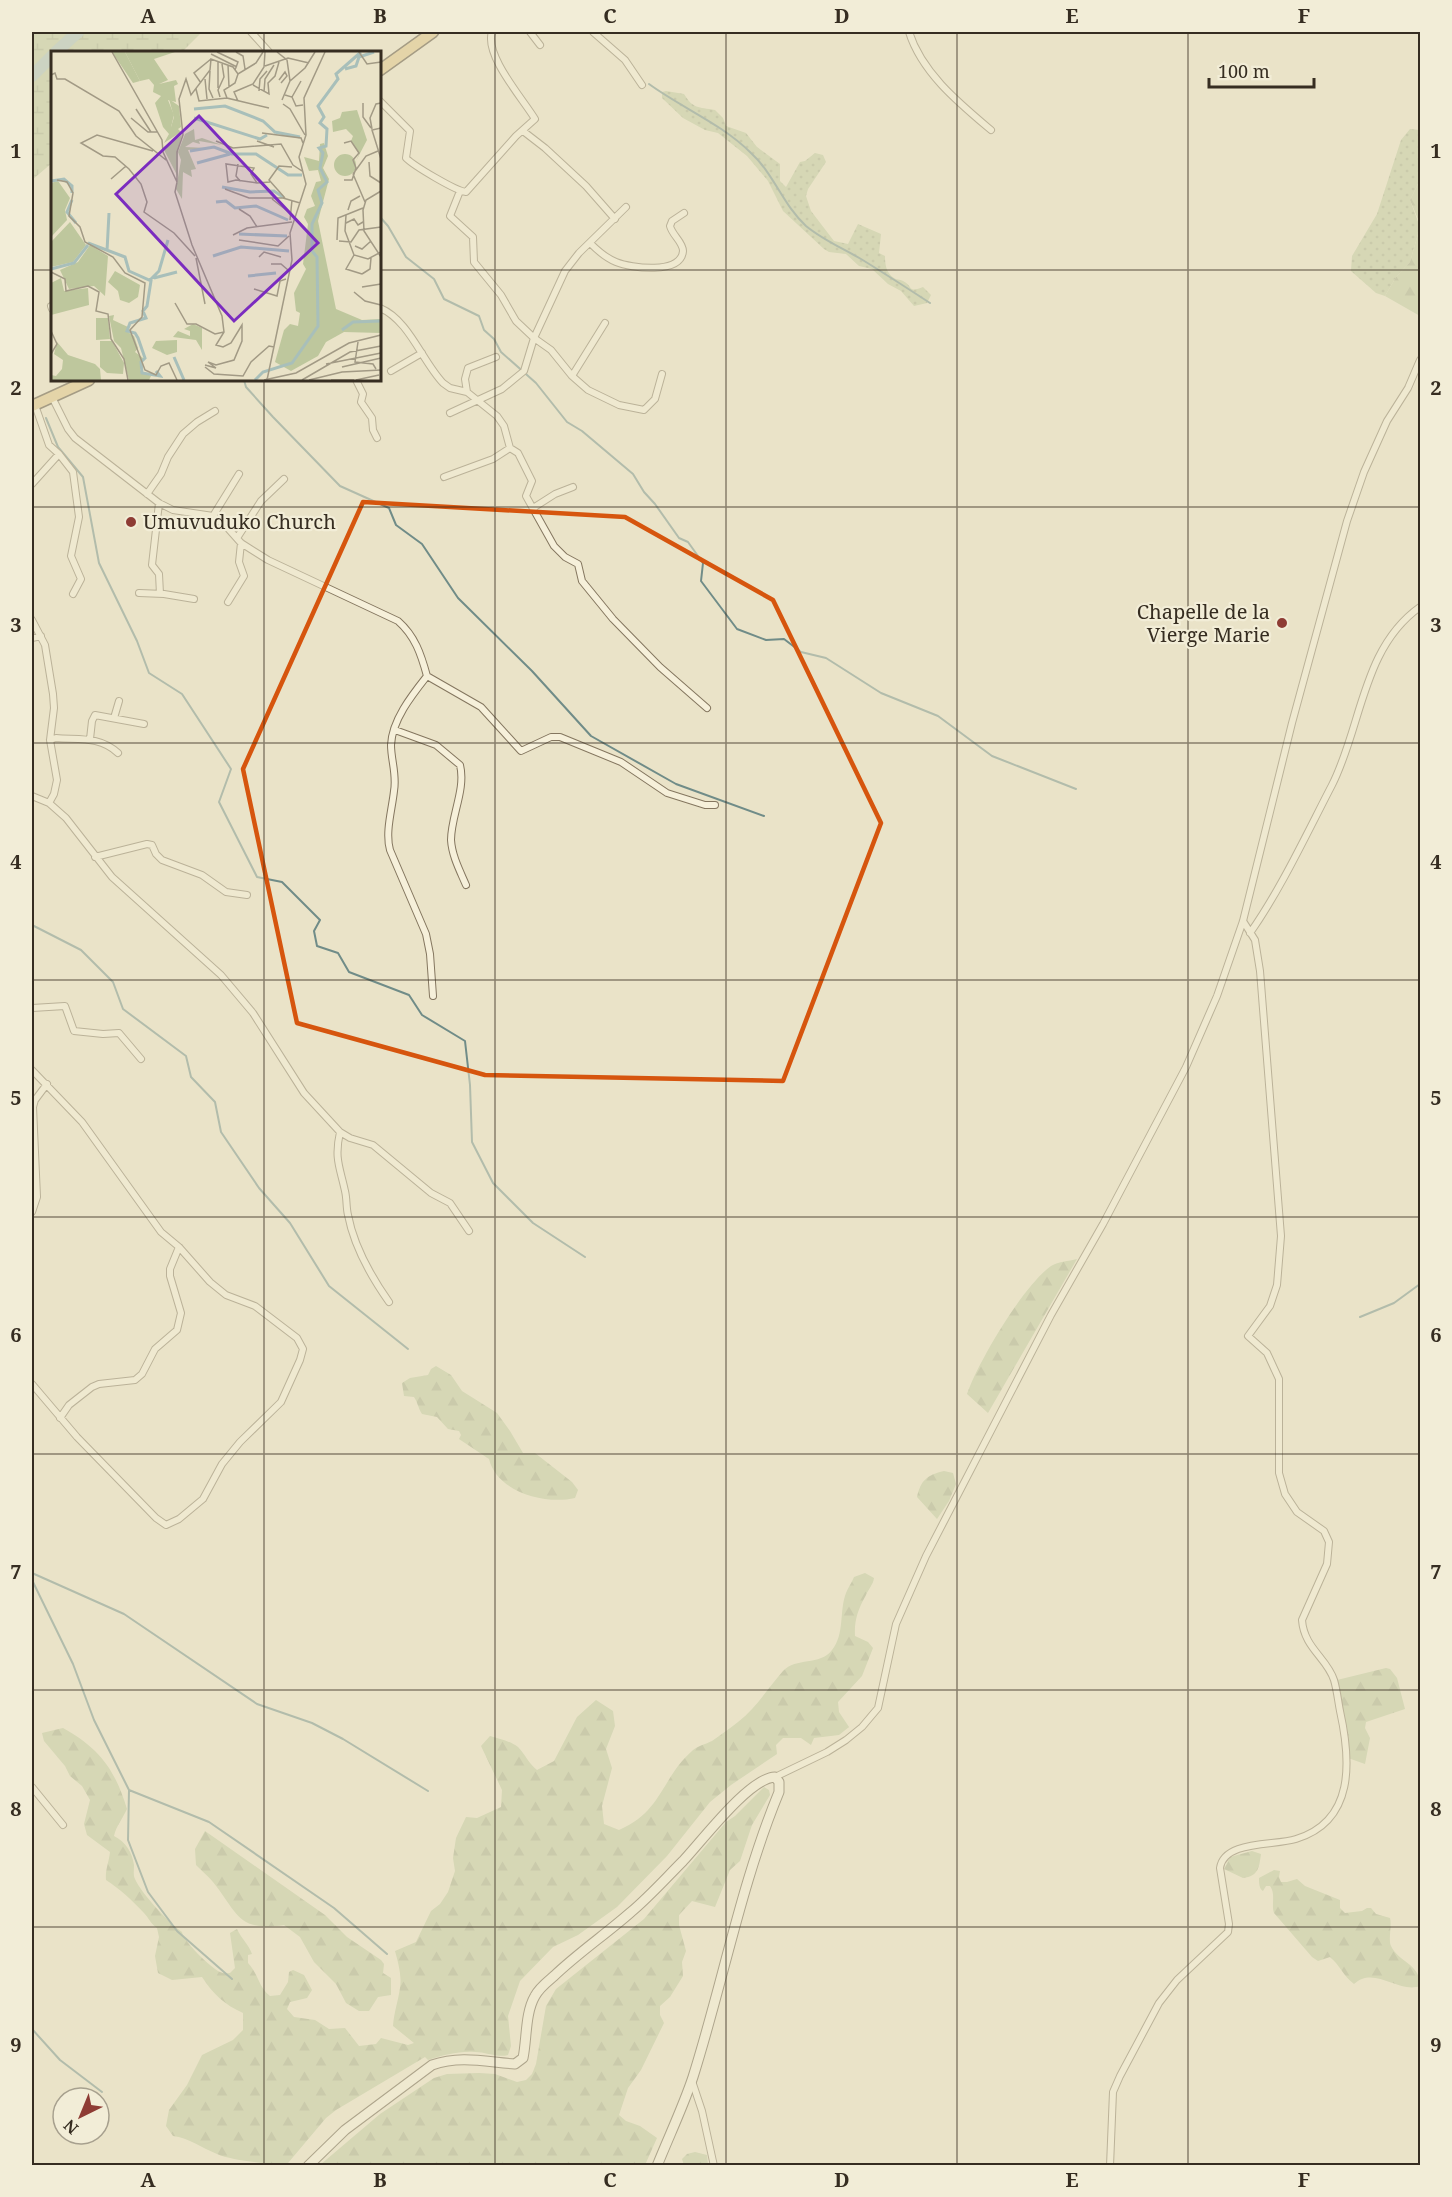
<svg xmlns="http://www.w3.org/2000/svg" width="1452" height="2197" font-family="'Noto Serif',serif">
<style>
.grass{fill:url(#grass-dots)}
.forest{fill:url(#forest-firs)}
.wetland{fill:url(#wetland-marsh)}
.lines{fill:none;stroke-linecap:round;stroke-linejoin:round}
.stream{stroke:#708c88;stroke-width:2}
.river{stroke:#a8bfba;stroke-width:12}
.minor-casing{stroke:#84765f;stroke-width:8}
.secondary-casing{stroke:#665842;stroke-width:11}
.trunk-casing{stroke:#534532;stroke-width:13}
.minor{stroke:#f6f0da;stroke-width:6}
.secondary{stroke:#f6f0da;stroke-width:9}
.trunk{stroke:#ddc282;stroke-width:10}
.marked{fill:none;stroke:#d6550e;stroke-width:4.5;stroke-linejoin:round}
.grid{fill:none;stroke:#362d21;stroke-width:1.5;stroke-opacity:0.55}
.poi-dot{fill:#8e3c34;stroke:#f2edd7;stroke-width:2}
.labels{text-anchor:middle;stroke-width:4.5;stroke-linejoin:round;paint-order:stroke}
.poi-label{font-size:20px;fill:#362d21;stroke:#f2edd7;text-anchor:start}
.inset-river{fill:none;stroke:#a8bfba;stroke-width:3}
.inset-road{fill:none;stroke:#a29a85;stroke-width:1.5}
.view{fill:#7b2cbf;fill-opacity:0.15;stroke:#7b2cbf;stroke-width:3}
.inset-edge{fill:none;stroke:#362d21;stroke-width:3}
.neatline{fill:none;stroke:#362d21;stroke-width:2}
.grid-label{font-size:20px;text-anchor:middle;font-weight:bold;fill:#362d21}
</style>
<defs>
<pattern id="grass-dots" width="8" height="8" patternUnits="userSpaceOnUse" patternTransform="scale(1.5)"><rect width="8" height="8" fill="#bec79d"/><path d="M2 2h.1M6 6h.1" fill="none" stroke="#a4ab87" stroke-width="1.8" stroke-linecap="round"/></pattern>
<pattern id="forest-firs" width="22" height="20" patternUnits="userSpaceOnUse" patternTransform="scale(1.5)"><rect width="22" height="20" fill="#bec79d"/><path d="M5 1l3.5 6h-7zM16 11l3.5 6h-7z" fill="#a4ab87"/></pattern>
<pattern id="wetland-marsh" width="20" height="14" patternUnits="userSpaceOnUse" patternTransform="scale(1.5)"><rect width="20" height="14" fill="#bec79d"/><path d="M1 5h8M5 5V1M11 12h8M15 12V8" fill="none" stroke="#a4ab87"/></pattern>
</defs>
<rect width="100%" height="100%" fill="#eae3c8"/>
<path class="grass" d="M666,91L684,94C693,109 698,107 715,110L723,118L726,126L746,133L757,147L780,164V181L786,187L800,162L805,161L815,153L823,155L826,162L808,189L806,196L811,211L834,241L848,244L858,224L881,234L879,253L885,256C885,264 886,273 894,278C896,280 900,279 903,281C914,287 907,293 923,287L931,295L927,303L914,306L901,291L888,284L872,269L859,266L846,254L829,252L824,249L783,211L768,181L747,156L718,133L705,130L683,118L662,98V92Z
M1410,129L1420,130V180L1410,200L1420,227L1410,262L1396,277L1385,296L1376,293L1351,271L1352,256L1377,214L1401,140Z"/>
<path class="forest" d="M1420,180V224L1410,200Z
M1420,227V316L1385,296L1396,277L1410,262Z
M1077,1259L988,1413L967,1394C978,1362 1023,1286 1051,1266C1057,1262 1069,1261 1077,1259Z
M436,1366L451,1375L462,1391L497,1413L510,1431L523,1453H535L572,1482L578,1490L575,1498C545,1505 497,1492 489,1459L459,1439L461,1435L459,1431L448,1429L437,1417L422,1414C418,1408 418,1403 414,1397L404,1396L402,1383L410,1378L428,1375L431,1369Z
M944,1471L953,1473L956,1484L949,1501L937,1519L917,1497C921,1480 927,1475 944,1471Z
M865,1573L874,1578C873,1585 869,1588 866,1595C858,1609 854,1621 855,1636L868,1642L873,1648L862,1676L838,1702L839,1712L849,1727L839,1735L814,1738L811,1745L801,1738H783L776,1745L777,1754L731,1785L710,1802L667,1856L617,1907L578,1935L553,1947L520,1981L508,2016L511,2046L508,2055C498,2058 486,2052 475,2052C458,2051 444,2055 428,2060L425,2057L336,2110L326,2118L288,2163C272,2165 233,2161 217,2154C202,2148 189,2138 173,2136L166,2126L169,2110L187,2085L202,2055L233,2040L243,2030V2013C225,2005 213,1994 202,1977L172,1980L158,1973L155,1956L159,1937L157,1928C150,1923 149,1918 144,1913C132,1900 120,1889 106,1880C105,1870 109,1862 110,1852L87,1835L84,1824L90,1800L82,1786L70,1776L65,1766L44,1741L42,1733L63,1728C99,1748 115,1769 127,1809C123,1818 116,1826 114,1836C126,1842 132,1852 134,1865C134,1870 133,1875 135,1879C141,1893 169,1923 182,1932C183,1941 211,1968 220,1972C224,1974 227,1973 230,1973L235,1968L230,1933L237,1929C241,1938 249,1945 252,1954L248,1955V1963C259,1975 258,1986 270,1996L280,1995L288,1982L289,1972L293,1970L304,1975L312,1990L307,1998L290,2002L287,2009L294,2017L315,2020L329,2029L345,2028L359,2046L376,2044L381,2038L408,2045L414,2043L393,2026C394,2012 398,2002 400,1988C402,1976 398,1962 395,1951L416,1942L431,1911L440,1904L448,1892L455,1871L453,1858L456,1838L466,1817L477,1818L501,1807L502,1790L481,1746L490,1736C500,1739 510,1741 518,1747C525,1754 529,1764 537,1770L554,1761L577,1717L596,1700L613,1711L615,1726L606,1749L612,1768L602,1806L604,1824L619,1830C662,1812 662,1777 692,1751C697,1746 706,1744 712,1741C721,1735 730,1728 738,1722C756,1708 768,1688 783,1671C796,1657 820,1666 832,1650C845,1634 839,1611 846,1593C848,1588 852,1582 854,1577Z
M1386,1668L1390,1669L1397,1678L1405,1709L1366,1722L1365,1728L1370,1738L1365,1764L1348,1758L1349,1744L1337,1680Z
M764,1787L769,1790L770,1795L752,1825L740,1861L730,1870L715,1907L692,1901L679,1915V1925L686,1951L682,1962L683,1976L670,1997L660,2006V2015L664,2023L641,2070L628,2088L619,2115L626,2121L640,2126L657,2138L645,2165H320L380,2114L434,2078L447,2074L479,2073L495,2074L517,2082L526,2080L532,2074L536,2064L546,2006L556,1989L644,1919L726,1822L735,1816Z
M205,1831L325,1915L347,1937L381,1960L384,1964L383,1973L391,1978V1995L378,1997L369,2011H359L346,2003L336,1984L314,1962L300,1937L284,1925C237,1932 238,1913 213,1882C208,1876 201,1870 196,1865L195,1849Z
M1252,1851L1261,1854C1259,1867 1259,1876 1243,1878L1224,1869L1230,1857Z
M1274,1870L1280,1871L1279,1877L1281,1882H1287L1297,1879L1305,1886L1340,1900V1908L1345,1913L1362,1911L1367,1908H1371L1376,1914L1390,1918C1392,1926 1388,1940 1391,1946C1398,1962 1421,1964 1420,1986C1399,1994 1374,1965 1354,1984C1343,1976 1340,1965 1330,1957L1318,1961L1312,1957L1274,1913C1271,1904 1276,1894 1270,1886H1266L1263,1891C1259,1889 1259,1882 1259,1878Z
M695,2152L707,2155L708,2165H684L682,2159L687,2154Z"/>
<path class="wetland" d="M32,32H202L182,52H52V163L32,180Z"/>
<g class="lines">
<path class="stream" d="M649,84C682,108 722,124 751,153C774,174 783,205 806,226C823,240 842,248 861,259C884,273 907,288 930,303
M380,217L388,226L406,257L434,279L444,299L479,316L484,330L494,339L501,352L536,383L567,422L582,431L633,474L644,492L655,504L679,538L688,542L703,563L701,581L737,629L766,640L784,639L801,652L826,658L881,693L938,716L992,756L1076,789
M244,380L246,387L273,417L340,486L389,508L396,525L422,544L458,598L532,671L591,736L676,784L764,816
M46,418L58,447L83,477L99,563L137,641L149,673L182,694L231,769L219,802L257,877L282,882L320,920L314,931L317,946L338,953L349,972L409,995L422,1015L465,1041L470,1085L472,1142L493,1183L533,1223L585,1257
M32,925L81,950L113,982L123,1009L186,1056L191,1077L215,1102L221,1132L259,1188L290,1223L329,1286L408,1349
M1360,1317L1394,1303L1420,1284
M32,1573L124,1614L257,1704L312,1723L343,1739L428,1791
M32,1580L73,1664L94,1720L129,1790L209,1822L334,1908L387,1954
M129,1790L128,1840L148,1892L177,1931L232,1979
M32,2029L60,2060L102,2092"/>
<path class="river" d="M56,52L78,32
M32,76L52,56"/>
<g class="minor-casing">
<path id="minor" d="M251,32L269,52
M530,32L540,45
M593,32L625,60L642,85
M909,32C922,73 959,103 991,130
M380,101L410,131L406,158C414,166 456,191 466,192L516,136L535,119C523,99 484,55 492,32
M523,131L545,148L586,186L615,219
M460,191L450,216L473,237L474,262L501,295L516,321L534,338L551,350L572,376L588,390L619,405L644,410L655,399L662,374
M590,243C598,251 606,258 616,262C631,268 681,275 683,251C683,242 672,235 670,226L672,221L684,213
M51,306L52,309
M380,308C409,320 422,361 443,383L450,388L467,392L497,416L504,426L510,448L518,453L532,481L526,496L554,546L565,557L578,564L582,581L613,619L660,667L707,708
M391,371L422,353
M572,376L605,323
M356,380L363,394L361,402L372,418L373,430L377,438
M467,392L465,379L468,368L496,357
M52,397L68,429L75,438L159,503L173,510L213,516L225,525L241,543L268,560L398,621C415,636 421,654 427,676L481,707L521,751L551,737H560L621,762L667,793L705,805H715
M35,405L49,445L59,454L73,472L79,517L71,556L81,579L73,594
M450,413L502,389L524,371L534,338L565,271L579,253L626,207
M444,477L493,459L510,448
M32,484L59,454
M147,494L161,474L168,457L183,434L197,422L215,411
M159,503L152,565L159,574L160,594
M533,508L555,494L573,487
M213,516L239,474
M237,538L261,501L284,479
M139,593L164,594L194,599
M228,602L244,576L239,562L241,543
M32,620L45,645L53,694L54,708L50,740L57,780L54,794L49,803
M32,638L41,636
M427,676C412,695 392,720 391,745C391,760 397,775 394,791C392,810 385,832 390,850L426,934L430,954L433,996
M114,718L119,701
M395,730L436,745L460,765C466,789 451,816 451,840C452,856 460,871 466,885
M90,739L92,721L95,715L144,724
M50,740L56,738C79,740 100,736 118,753
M32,796L49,803L66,818L112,877L221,975L253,1013L304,1093L340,1132C334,1159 340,1167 345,1191C347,1199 346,1207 348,1215C354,1247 370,1275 389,1302
M95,857L147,844L152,845L156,854L162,860L202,875L226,892L247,895
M1250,933C1281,889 1307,833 1332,785C1362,726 1362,648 1420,607
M32,1008L65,1006L74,1031L103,1034L119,1033L141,1059
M32,1070L82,1122L161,1232L179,1247L210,1282L226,1295L255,1306L297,1338L303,1349L300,1360L281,1402L240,1442L222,1464L203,1499L179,1519L166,1525L156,1518L77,1437L32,1384
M340,1132L350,1138L373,1145L431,1193L450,1203L469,1231
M32,1212L37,1197L33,1107L35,1100L47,1084
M60,1418L69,1405L92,1387L99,1384L135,1380L142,1374L155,1349L177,1330L181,1313L170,1276V1269L179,1247
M775,1777L827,1752L846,1740L862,1727L878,1708L896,1624L926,1556L1051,1315L1103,1224L1186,1067L1217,996L1243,921L1292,723L1347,521L1364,472L1387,421L1408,388L1420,360
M32,1787L63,1825
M692,2081L702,2111L714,2166
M1110,2166L1113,2092L1120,2076L1159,2003L1177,1980L1228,1932L1229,1924L1220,1868C1224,1840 1274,1846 1296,1839C1355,1821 1351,1761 1340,1711C1338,1701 1337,1690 1334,1680C1327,1658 1304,1648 1302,1620L1327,1564L1329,1542L1324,1531L1297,1512L1285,1494L1279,1473V1379L1267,1353L1248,1336L1270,1306L1277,1285L1281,1236L1260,971L1255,940L1243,921"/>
</g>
<g class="secondary-casing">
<path id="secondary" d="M308,2166L345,2130L432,2065C461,2055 486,2062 515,2064L523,2058C527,2039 525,2013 535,1996C539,1988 547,1982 554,1976C578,1953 606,1934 631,1912C649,1897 666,1878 683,1861C702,1841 749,1778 775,1777L779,1782V1792C741,1884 723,1982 693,2077C683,2107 669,2136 657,2166"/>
</g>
<g class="trunk-casing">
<path id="trunk" d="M380,70L433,32
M32,406L89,380"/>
</g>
<use href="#minor" class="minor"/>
<use href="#secondary" class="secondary"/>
<use href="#trunk" class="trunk"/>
</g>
<path d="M0 0H1452V2197H0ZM363,502L625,517L773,600L881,823L783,1081L485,1075L297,1023L243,769Z" fill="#eae3c8" fill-opacity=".55" fill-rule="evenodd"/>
<path class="marked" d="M363,502L625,517L773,600L881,823L783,1081L485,1075L297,1023L243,769Z"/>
<path class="grid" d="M264,32V52M495,32V2166M726,32V2166M957,32V2166M1188,32V2166M32,270H52M380,270H1420M264,380V2166M32,507H1420M32,743H1420M32,980H1420M32,1217H1420M32,1454H1420M32,1690H1420M32,1927H1420"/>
<g class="poi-dot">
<circle cx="131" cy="522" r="6"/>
<circle cx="1282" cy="623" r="6"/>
</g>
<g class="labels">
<g class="poi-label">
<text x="143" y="529">Umuvuduko Church</text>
<text x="1270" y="619" text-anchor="end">Chapelle de la<tspan x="1270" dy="23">Vierge Marie</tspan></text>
</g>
</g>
<g transform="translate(51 51)">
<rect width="330" height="330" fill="#eae3c8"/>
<path d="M74,1H124L103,8L117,29L108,33L125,29L127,33L123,35L125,51L117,49L123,64L120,76H112L104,52L110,45L102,41L103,34L98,28L89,30ZM306,59L316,89L305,110L308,103L300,90L302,85L295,78L282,81L281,70L289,67L291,61ZM283 114a11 11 0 1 1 22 0a11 11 0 1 1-22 0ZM7,130L19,147L14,159L16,169L0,186V132ZM19,171L35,194L22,211L0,216V191ZM39,194L57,205L54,245L43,235L18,238L9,219L27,211ZM64,220L89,234L87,246L78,252L69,249L67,240L57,231ZM10,227L13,240L37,237L38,254L0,264V232ZM63,264L62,269L77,276L75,280L83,285L87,297L84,301L92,307L89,319L100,325L98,329H78L70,297L63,290L58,265ZM45,267H57L59,288L45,289ZM126,289V301L116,304L101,297L105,290Z" fill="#bec79d"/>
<path d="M61,1H74L89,30L82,32ZM118,48L128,55L130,76L127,78L130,81L113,92L118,83L112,76H120L123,66ZM143,78L144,89L151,87L171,94L148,90L149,93L142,91L134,96L156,97L137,99L145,118L140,119L141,126L132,121L131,148L125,138L130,109L127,101L134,83ZM131,84L127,98V126L112,97ZM142,273L151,277V299L145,289L122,286L127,280L139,285V280L133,278ZM49,290H61L73,312L72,323L56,322L49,316ZM6,291L17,304L44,313L49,318L50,329H0V324L5,325L11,318L12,309L3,303Z" fill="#bec79d"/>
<path d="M273,92L277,105L272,117L278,128L267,170L285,258L311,269L330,268V282L293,281L275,291L267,305L240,320L224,311L233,279L239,273L247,275L249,262L245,260L243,242L255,218L252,213L257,173L253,166L256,158L264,155L260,145L265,131L270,130L267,119L258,120L253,106L268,110L269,93Z" fill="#bec79d"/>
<path class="inset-river" d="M294,18L305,15L308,6L323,1M143,58L174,55L212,70L224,81L249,86M143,67L209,88L216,84M139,100L163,96L181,103H205L237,124H251M146,112L179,103M0,130L13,128L21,135V142M171,136L199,141L223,140L232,146M21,149L16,161L25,172M165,151L175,150L184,157L205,155L237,169M188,183L236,185M37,192L74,206L78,220L100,230L96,255L92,260L95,267L79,272L76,280L84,282L87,287L94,307L90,311L91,322L109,325L105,320M56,200L58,162M162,205L190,196L238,200M0,218L23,212L37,194M197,225L225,222M103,227L126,221M99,229L108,220L117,189M291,279L302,271L330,270M123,306L133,329M204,329L212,321L241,312L267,275L266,206L261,200V173L271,152L267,139L276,131L269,117L272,102L268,97L275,95L276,78L269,72L273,66L267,55L287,28L285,23L310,1"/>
<path class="inset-road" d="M61,1L111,89L112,101L126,131V101L132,84L128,48L135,28L140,44L159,19L160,8L182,16L187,23L205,12L212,1M166,1L187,11L184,19M185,1L192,5L194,18M226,1L236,9L239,30L254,17L264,1M308,1L316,13L330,11M160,3L186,16M177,14L178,36M214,15L237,7L258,12M159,20L158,38L162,47M187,23L184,32L173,39L176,47L218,57M0,24L4,22L6,28H14L68,60L85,85L115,109M154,28L156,48M228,29L234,21L236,25L230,32M150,32L143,22L160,8M202,34L218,43L217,32L224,25L228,11M167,37V11M145,38L148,50L176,47M208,40L209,28L216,20M213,41L214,28L223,14M234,44L241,46L245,55L252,54M169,46L167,39L173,26L171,13M241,46L250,30M231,49L239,30M187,50L183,41L202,33L213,16L214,1M312,52V66L320,77M232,53L239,58L254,84M85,58L100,81M80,67L97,81H106M330,77L321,79L330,108M321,78L319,67L325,53L330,52M211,82L250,87L252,92M165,90L182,97L230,93L242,114L251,120M206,90L223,96M293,92L300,90L308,102L302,109L305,117L301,129H293M102,100L46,84L30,92L52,105L64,106L78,118L90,133L96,151L93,161L123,182L144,205M318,111L319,125L330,132M187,113L185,125L189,130M302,123L315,105L327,100M302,123L314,151M60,128L75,115M6,129L16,131L22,142L18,165L29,176L34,191L62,206L74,222L94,232L91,266L79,279L94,319L105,324L110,315L118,312L126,329M126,131L124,141L141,194L171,265L173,281L165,294L172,296L180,292L191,274V290L183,309L165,314L157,311L165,317L154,314M206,132L200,123L203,117L175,113L177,131L185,129L206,132L219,131M174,138L198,147H232L249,152M330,140L315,149L312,159L313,180L330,206M234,147L218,129L228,115L241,116M221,148L239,162M188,158L199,165L206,176M297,159L300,150L309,145M295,164L294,180L303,204L317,208L330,201M239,169L241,149M295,172L303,168L307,174L312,171M182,184L196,177L241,171M188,189L227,195L238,185M286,189L287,167L312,157M288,190L300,191L308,179L330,176M304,195L311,198L320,190M303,204L295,218L311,223M208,206L213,201L230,206M145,207L154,253M220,213H230L237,219M0,221L14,228L15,240L37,235L48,241L45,260L57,263L60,288L73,308L77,329M311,223L319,218L320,207M311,236L330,233M203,238L226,245L229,230L235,228M303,241L314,250L330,254M124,252L136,273H145L164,283L173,281M0,280L6,293L0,303M307,291L304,311L322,313L325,318M275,313L330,302M154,316L163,323L192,325L200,311L218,295L223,296M291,316L330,307M213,329L245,322L298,292L330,284M216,329L241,209L239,182L255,133L248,106L255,84L253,47L274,1M251,329L299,301L330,295M258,329L291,321L330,319M280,329H303M305,329L328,324"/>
<path class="view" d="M148,65L267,192L183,270L65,143Z"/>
<rect width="330" height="330" class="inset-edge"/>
</g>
<rect width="1452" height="2197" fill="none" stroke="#f2edd7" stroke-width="66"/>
<g transform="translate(81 2116) rotate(223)"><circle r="28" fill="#f2edd7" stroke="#a7a08e" stroke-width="1.5"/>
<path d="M0-4.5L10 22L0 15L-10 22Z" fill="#8e3c34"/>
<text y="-9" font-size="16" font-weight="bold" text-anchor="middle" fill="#362d21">N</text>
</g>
<path d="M1209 78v9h105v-9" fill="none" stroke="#362d21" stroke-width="3"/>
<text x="1218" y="78" font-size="18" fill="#362d21" stroke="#f2edd7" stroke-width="4.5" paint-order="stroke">100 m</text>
<rect x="33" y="33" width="1386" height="2131" class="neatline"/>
<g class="grid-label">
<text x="148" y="23">A</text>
<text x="380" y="23">B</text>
<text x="610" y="23">C</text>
<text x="842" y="23">D</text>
<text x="1072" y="23">E</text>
<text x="1304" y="23">F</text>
<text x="16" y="158">1</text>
<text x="1436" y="158">1</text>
<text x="16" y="395">2</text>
<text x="1436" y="395">2</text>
<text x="16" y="632">3</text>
<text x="1436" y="632">3</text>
<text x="16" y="869">4</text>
<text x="1436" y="869">4</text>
<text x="16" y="1105">5</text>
<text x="1436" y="1105">5</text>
<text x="16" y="1342">6</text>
<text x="1436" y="1342">6</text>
<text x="16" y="1579">7</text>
<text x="1436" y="1579">7</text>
<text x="16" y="1816">8</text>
<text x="1436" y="1816">8</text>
<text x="16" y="2052">9</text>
<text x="1436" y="2052">9</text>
<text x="148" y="2187">A</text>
<text x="380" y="2187">B</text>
<text x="610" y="2187">C</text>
<text x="842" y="2187">D</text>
<text x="1072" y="2187">E</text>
<text x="1304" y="2187">F</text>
</g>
</svg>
